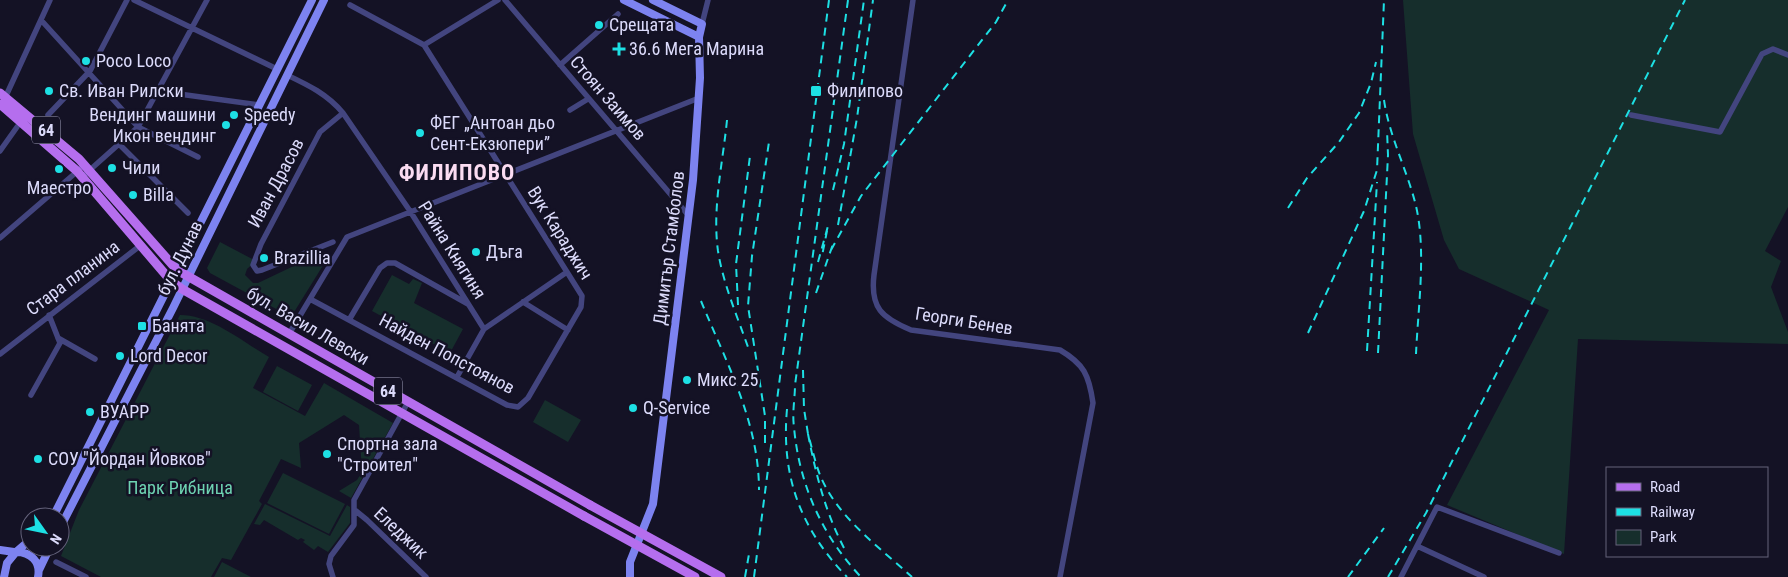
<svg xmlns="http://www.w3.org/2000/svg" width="1788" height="577" font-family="'Roboto Condensed',sans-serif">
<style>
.green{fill:#162e2c}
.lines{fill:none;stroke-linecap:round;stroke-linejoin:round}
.minor{stroke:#43457f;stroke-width:5.5}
.secondary{stroke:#7d83f0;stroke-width:8}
.primary{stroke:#b56eee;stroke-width:9}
.rail{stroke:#1de0e4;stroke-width:2;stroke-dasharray:8 6;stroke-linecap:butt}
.primary-bridge{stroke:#b56eee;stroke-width:9}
.poi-dot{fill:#1de0e4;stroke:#141225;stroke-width:2}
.labels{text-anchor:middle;stroke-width:5;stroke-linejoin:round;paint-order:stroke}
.shield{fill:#141225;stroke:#a09fbb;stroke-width:1}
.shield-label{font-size:16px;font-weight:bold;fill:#dcdbfb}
.poi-label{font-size:18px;fill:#dcdbfb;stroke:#141225;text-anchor:start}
.street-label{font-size:18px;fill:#dcdbfb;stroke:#141225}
.park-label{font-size:18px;fill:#6ed3b2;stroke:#141225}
.district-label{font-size:22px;font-weight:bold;letter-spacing:1px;fill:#fbdcf2;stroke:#141225}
</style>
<rect width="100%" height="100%" fill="#141225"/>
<path class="green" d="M1403,0H1788V207L1765,251L1781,261L1771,287L1788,332V344L1578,339L1564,554L1447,505L1549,310L1459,269L1444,240L1413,134Z
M220,242L256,261L247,269L245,275L253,283H258L321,253L326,255L327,259L291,317L210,273L207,268Z
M392,275L409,284L413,279L422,283L414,303L463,329L450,353L372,311Z
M180,315C211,315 243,342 269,357L253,388L305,416L324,383L393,423L351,498L339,491L357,480L362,472L359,425L344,415L299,443L301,468L281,459L259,501L262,504L231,560L222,558L211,577H101L61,556L79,510Z
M277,366L312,385L298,411L263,392Z
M545,400L581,420L568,442L533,422Z
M283,473L345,504L329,534L267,503Z
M265,504L330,536L347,505L350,507V523L328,552L318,546L314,550L303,542L305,540L301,538L298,540L264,520L260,525L254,524Z
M222,562L251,577H214Z"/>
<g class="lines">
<path class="minor" d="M134,0L277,69
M505,0L689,216
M913,0L874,275C870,308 882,318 911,330L1060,350C1084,364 1089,375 1093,403L1060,577
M41,20L138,127L198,157
M702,24L708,0
M424,45L498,0
M560,65L618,14
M287,75C308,85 327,94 343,113L410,211L484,329
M157,91L259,105
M5,98L50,0
M570,110L588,99
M48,115L90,71L127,0
M1631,115L1720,132L1762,54L1773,49L1788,55
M119,144L188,213
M0,151L17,127
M82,177L138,127L207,0
M0,238L80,169
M333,242L262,270L257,271L253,265L261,244L320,132L343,113
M310,299L507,405L518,407L528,398L581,307L582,296L567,272L424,45L350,5
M523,302L568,330
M349,320L380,268L387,263H395L468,304
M289,334L347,237L699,98
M58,338L95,359
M0,354L141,245
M457,377L484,329L567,272
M31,395L60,343L49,315
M356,511L367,520L426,577
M1417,546L1484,577
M56,562L86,577
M333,577L329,564L331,556L354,525V500L408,402
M1401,577L1437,507L1559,553"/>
<path class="secondary" d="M624,0L699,37
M53,517L312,0
M60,528L173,308L324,0
M0,550L14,552
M16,552L30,540
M39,570L50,547
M4,577L7,563L16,552C31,552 41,562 38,577
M630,577V562L653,504L693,180L700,78L699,37L702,24L653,0"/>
<path class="primary" d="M0,93L79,159L177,270L590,505
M0,104L77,171L171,281L182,289L584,516"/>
<path class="rail" d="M848,0L795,385C795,398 792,413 794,427C799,484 822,536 861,577
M1384,100C1389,135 1406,168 1415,202C1427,248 1418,307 1416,354
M727,120C723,162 712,208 718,251C723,283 737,316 748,347
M833,190L844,144L864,0
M1288,208L1307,178L1339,142L1359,113L1371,83L1376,62
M838,225L857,118L873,0
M831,250L861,196L996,22L1008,0
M818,262L828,226L822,256
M816,293L833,244
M701,301C726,362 759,422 759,490
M738,305L736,264L750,156
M1308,333L1364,211L1377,170L1384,0
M1367,351L1377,182
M1378,353L1388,155L1387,130
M803,370L804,409L808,434
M787,409C781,476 800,528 847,577
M765,443V416L748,306L752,256L769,142
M844,548C825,511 816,475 808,434C812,448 815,462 820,475C837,517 879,547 912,577
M745,577L749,554
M754,577L829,0
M1348,577L1384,528
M1388,577L1426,513L1685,0"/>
<path class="primary-bridge" d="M590,505L721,577
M584,516L695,577"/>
</g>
<g class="poi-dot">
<circle cx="599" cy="25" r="5"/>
<path d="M616.5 41.5h5v5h5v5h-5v5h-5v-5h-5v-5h5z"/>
<circle cx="86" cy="61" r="5"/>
<circle cx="49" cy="91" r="5"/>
<rect x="810" y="85" width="12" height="12" rx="2.5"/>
<circle cx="234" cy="115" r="5"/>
<circle cx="226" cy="125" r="5"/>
<circle cx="420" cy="133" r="5"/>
<circle cx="112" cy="168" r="5"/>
<circle cx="59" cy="169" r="5"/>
<circle cx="133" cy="195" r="5"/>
<circle cx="476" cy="252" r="5"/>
<circle cx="264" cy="258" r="5"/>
<rect x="137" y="321" width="10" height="10" rx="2.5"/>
<circle cx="120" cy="356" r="5"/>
<circle cx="687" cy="380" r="5"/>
<circle cx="633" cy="408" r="5"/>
<circle cx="90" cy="412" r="5"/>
<circle cx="327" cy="454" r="5"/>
<circle cx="38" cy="459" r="5"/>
</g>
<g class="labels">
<g class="shield">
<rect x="32" y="116.5" width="28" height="27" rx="4"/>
<rect x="374" y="377.5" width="28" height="27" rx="4"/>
</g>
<g class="shield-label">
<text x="46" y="136">64</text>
<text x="388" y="397">64</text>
</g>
<g class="poi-label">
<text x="609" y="31">Срещата</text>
<text x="629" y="55">36.6 Мега Марина</text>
<text x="96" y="67">Poco Loco</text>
<text x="59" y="97">Св. Иван Рилски</text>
<text x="827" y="97">Филипово</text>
<text x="216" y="121" text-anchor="end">Вендинг машини<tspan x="216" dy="21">Икон вендинг</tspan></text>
<text x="244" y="121">Speedy</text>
<text x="430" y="129">ФЕГ „Антоан дьо<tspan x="430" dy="21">Сент-Екзюпери”</tspan></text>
<text x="122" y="174">Чили</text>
<text x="59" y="194" text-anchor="middle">Маестро</text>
<text x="143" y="201">Billa</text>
<text x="486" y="258">Дъга</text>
<text x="274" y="264">Brazillia</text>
<text x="152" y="332">Банята</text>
<text x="130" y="362">Lord Decor</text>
<text x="697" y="386">Микс 25</text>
<text x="643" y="414">Q-Service</text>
<text x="100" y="418">ВУАРР</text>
<text x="337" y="450">Спортна зала<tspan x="337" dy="21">"Строител"</tspan></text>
<text x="48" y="465">СОУ "Йордан Йовков"</text>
</g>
<g class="street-label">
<text transform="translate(608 98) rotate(49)" y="6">Стоян Заимов</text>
<text transform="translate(276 183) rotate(-62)" y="6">Иван Драсов</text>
<text transform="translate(560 233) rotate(58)" y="6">Вук Караджич</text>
<text transform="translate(669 248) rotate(-83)" y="6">Димитър Стамболов</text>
<text transform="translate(452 250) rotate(58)" y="6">Райна Княгиня</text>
<text transform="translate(180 258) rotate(-64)" y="6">бул. Дунав</text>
<text transform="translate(73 278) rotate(-37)" y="6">Стара планина</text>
<text transform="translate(964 321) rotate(9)" y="6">Георги Бенев</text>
<text transform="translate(308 326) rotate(30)" y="6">бул. Васил Левски</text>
<text transform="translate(447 354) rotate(28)" y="6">Найден Попстоянов</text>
<text transform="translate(401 533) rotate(43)" y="6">Еледжик</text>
</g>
<g class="park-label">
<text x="180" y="494">Парк Рибница</text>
</g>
<g class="district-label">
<text x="457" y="180">ФИЛИПОВО</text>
</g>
</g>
<rect x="1606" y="467" width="162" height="90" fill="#141225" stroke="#64627b"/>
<rect x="1616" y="483" width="25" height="8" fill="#b56eee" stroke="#64627b"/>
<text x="1650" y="492" font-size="15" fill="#dcdbfb">Road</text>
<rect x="1616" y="508" width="25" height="8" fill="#1de0e4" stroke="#64627b"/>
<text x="1650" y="517" font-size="15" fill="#dcdbfb">Railway</text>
<rect x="1616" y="530" width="25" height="15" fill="#162e2c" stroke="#64627b"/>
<text x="1650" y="542" font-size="15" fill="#dcdbfb">Park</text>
<g transform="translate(45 532) rotate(123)"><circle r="24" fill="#141225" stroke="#64627b"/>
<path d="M0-4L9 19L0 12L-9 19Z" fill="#1de0e4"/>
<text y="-8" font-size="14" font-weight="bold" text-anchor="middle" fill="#dcdbfb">N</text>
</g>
</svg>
